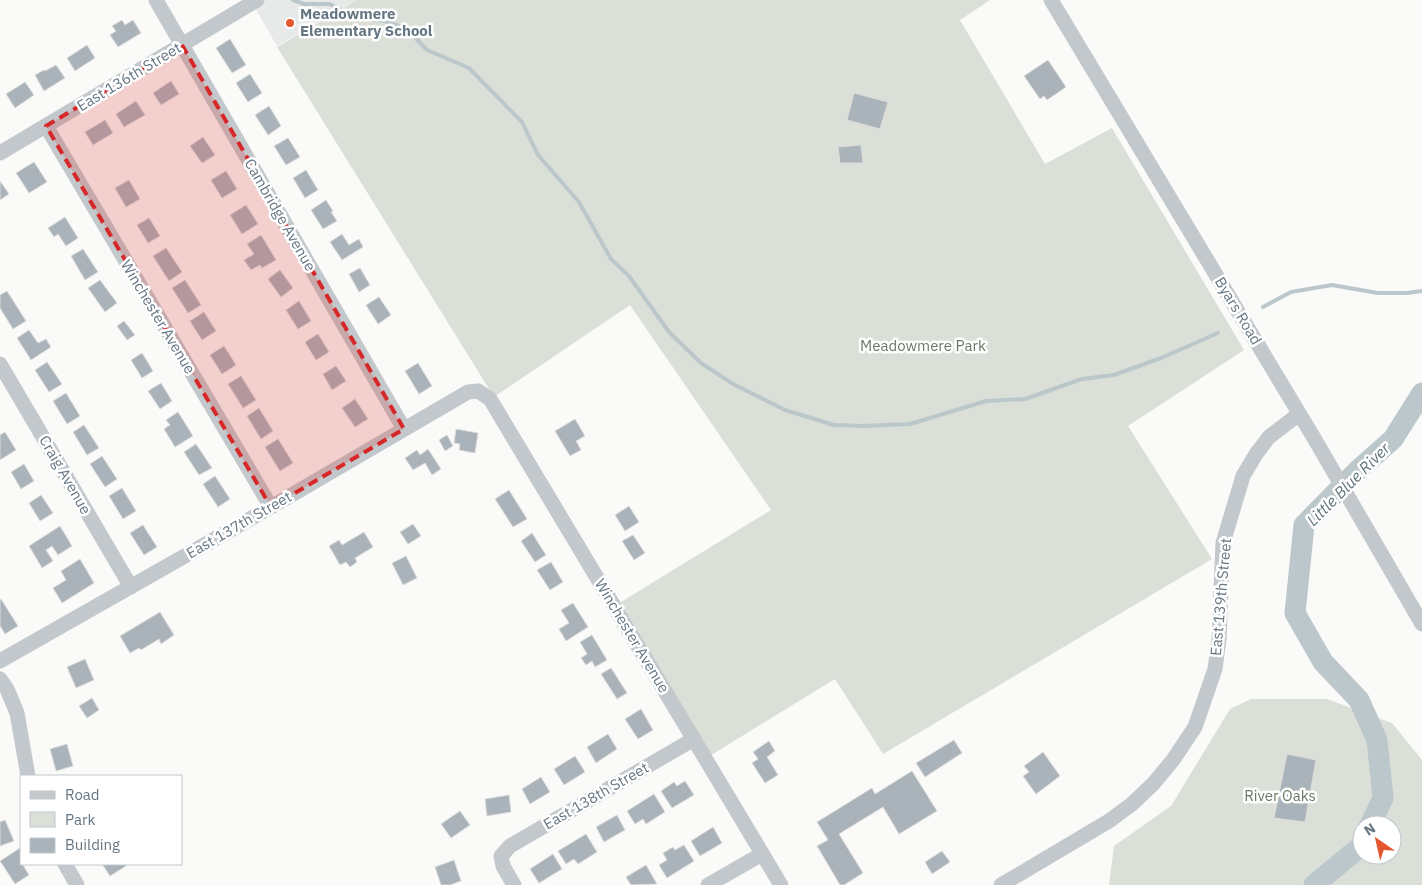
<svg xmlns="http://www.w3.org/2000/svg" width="1422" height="885" font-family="'IBM Plex Sans',sans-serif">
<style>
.built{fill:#e8e9e9}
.green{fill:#dadfd7;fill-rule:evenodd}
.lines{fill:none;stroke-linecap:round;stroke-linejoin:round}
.stream{stroke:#bbc7cb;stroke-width:4}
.river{stroke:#bbc7cb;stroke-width:21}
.building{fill:#aab3b9;stroke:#dcdcda}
.minor{stroke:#c3c8cc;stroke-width:15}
.marked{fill:#d62828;fill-opacity:0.2;stroke:#d62828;stroke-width:4;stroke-dasharray:10 6;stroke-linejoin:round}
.poi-dot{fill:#e4572e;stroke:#fff;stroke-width:2}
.labels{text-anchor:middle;stroke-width:5;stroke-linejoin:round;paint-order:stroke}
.poi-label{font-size:15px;font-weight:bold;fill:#657683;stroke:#fff;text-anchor:start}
.street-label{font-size:15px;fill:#657683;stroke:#fff}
.park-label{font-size:15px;fill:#687a64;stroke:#fff}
.water-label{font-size:16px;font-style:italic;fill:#60757c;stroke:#fff}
</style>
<rect width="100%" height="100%" fill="#fafaf8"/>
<path class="built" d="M250,0H357L277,46Z"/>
<path class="green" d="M357,0H990L960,20L1045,164L1112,128L1244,350L1128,426L1212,559L883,754L835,679L708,757L621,602L771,510L630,305L494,397L277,47Z
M1251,699H1327L1392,723L1422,760V885H1109L1114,846L1171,806L1230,709ZM1362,825H1392V855H1362Z"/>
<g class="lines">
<path class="stream" d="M293,0L304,4H330L353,16L389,22L407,29L427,50L469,68L522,122L538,155L579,202L611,259L629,276L669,332L701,363L733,384L785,410L834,425L863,426L910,424L986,401L1025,399L1082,379L1114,375L1161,358L1218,333
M1263,307L1291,292L1332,285L1378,293H1407L1422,291"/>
<path class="river" d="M1370,825L1383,798L1377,740L1359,700L1323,662L1295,613L1304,525L1358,470L1393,439L1422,393
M1314,885L1361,846L1362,843"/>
</g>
<path class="building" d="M122,20L125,25L133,20L141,33L118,47L110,35L116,31L112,26Z
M230,39L246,65L232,73L216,48Z
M87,45L95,58L75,71L67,58Z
M1048,60L1066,87L1047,100L1044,96L1040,99L1024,76Z
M56,65L65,78L44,91L35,75L44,70L45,71Z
M250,74L262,93L248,102L236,83Z
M171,81L179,94L161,105L153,93Z
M25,82L34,95L15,108L6,94Z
M854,93L888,102L880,129L847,120Z
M136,101L145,115L124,127L116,114Z
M269,106L281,126L268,135L255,115Z
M105,120L113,133L93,145L85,132Z
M203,137L215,155L202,163L190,146Z
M288,138L300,157L286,165L274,146Z
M861,145L863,163H840L838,147Z
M34,162L47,182L29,193L16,173Z
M306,170L318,190L305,198L293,178Z
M226,171L237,189L222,198L211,180Z
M129,180L140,199L126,207L115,188Z
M0,181L9,194L0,200Z
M326,200L333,211L331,212L337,221L323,229L311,210Z
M246,205L258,224L242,234L230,215Z
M65,217L78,238L66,246L58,234L54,237L48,228Z
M149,218L160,236L148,243L137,225Z
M342,234L349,245L359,239L363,247L342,260L330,242Z
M261,235L276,260L262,268L260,265L251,270L244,260L254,254L247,244Z
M166,248L182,272L169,281L153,256Z
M83,249L98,272L85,280L71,256Z
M360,268L370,285L359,292L349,274Z
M280,270L293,288L281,297L268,279Z
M100,280L117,303L105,312L88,288Z
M185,280L201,305L188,313L172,288Z
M7,291L26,321L13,329L0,308V295Z
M379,297L391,315L378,324L366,305Z
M299,301L311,321L298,329L286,310Z
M204,312L216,331L202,340L190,321Z
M124,321L135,335L127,340L117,326Z
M29,330L38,343L46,339L51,347L31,360L17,338Z
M318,334L329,352L316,360L305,342Z
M224,346L236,365L222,374L210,355Z
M142,353L153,371L142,378L131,360Z
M47,362L62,384L49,392L35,370Z
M418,363L432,386L419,394L405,371Z
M336,366L346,381L332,390L323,374Z
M241,376L256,400L243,408L228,384Z
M161,383L172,401L160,409L148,391Z
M66,393L80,416L67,424L53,401Z
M355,399L368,419L355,427L342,408Z
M259,408L273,431L261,439L247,416Z
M178,412L193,436L175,447L164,429L170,425L166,420Z
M575,419L585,436L576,441L581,450L570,456L555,431Z
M84,425L99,448L87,455L73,432Z
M456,429L478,433L475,453L459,450L460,444L454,443Z
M5,432L16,450L0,460V435Z
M447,435L453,446L445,451L439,440Z
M278,439L293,463L280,471L265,447Z
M196,444L212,468L199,475L184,452Z
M428,449L441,469L432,475L425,463L413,470L405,458L417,450L420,455Z
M102,456L117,479L105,487L90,464Z
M24,464L34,481L21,489L11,472Z
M215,476L230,499L218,507L203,484Z
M122,488L136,511L123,519L109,496Z
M509,490L527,519L513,527L495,499Z
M41,495L53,513L40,521L29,503Z
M629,506L639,522L625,531L615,515Z
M413,524L421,536L408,544L400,532Z
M143,525L157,547L144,555L130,533Z
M60,526L72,546L58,555L52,546L46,550L53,561L42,568L29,546Z
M364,532L373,547L355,558L357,562L350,567L346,562L340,565L329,546L339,540L342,545Z
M532,533L546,555L535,562L521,541Z
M633,535L645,553L634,560L622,541Z
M406,556L417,578L403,585L392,563Z
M80,559L94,583L62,603L53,588L66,580L61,571Z
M551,562L563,582L550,590L537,570Z
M1,599L18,626L5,634L0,626V600Z
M573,603L588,627L566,641L559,629L569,623L561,610Z
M160,612L174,635L161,644L159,639L141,650L139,648L130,653L120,636Z
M592,635L607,660L595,667L592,661L586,665L581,658L587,654L580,642Z
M85,659L94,680L76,688L67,667Z
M611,668L627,693L617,699L601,674Z
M92,698L99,710L87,718L79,706Z
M641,709L653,730L638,739L625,719Z
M608,734L617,749L596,763L587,747Z
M954,740L962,753L925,777L916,763Z
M769,741L775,751L767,757L778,775L765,783L752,763L758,759L753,752Z
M67,744L73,766L56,771L50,749Z
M1043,752L1060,776L1036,794L1023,776L1029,772L1024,766Z
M1287,754L1316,760L1305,822L1274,818Z
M575,756L585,772L564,785L554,769Z
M912,771L937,811L899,834L883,807L839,834L863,873L844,885H840L817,846L828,840L817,822L872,788L875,794Z
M541,777L550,792L530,804L522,789Z
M685,781L694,795L672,808L661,791L674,782L677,786Z
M654,794L665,812L646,824L643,819L635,824L627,811Z
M509,795L511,812L487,816L485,799Z
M460,811L470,825L451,838L441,824Z
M617,815L625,830L604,842L596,827Z
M5,820L14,841L0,846V822Z
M713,827L722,843L700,856L691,841Z
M586,834L597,852L578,864L574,859L566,864L558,851Z
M684,845L694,861L667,878L659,865L667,860L663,853L673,847L675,850Z
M20,848L21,850V862L29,875L15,884L0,861Z
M942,851L950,862L932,874L925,862Z
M553,854L562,869L539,883L530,869Z
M454,860L461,881L450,885H441L435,867Z
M102,864H125L126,866L110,876Z
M646,865L657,884L631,885L626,877Z"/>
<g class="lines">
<path class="minor" d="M156,0L404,429
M1051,0L1314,438L1422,624
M46,126L271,507
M0,153L257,0
M0,364L131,587
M0,661L271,507L468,392L478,391L490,399L781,885
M0,679L7,689L17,713L28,776
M65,864L77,885
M514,885L503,866L501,856L510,846L694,739
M708,885L762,854
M1001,885L1109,821L1132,804L1153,784L1173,760L1195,727L1215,669L1219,639L1223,543L1243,476L1256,454L1269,437L1299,414"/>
</g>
<path class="marked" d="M182,45L404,429L271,507L46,126Z"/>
<circle class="poi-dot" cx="290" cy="23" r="5"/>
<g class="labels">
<g class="poi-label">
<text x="300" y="19">Meadowmere<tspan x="300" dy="17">Elementary School</tspan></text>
</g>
<g class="street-label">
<text transform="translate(129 77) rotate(-31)" y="5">East 136th Street</text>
<text transform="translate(280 215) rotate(60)" y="5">Cambridge Avenue</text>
<text transform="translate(1238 311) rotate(59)" y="5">Byars Road</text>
<text transform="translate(158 317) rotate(59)" y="5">Winchester Avenue</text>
<text transform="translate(65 475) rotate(60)" y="5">Craig Avenue</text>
<text transform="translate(239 525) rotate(-30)" y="5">East 137th Street</text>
<text transform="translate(1221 597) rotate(-85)" y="5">East 139th Street</text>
<text transform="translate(632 636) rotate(59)" y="5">Winchester Avenue</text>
<text transform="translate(596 796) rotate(-30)" y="5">East 138th Street</text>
</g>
<g class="park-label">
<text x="923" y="351">Meadowmere Park</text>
<text x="1280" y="801">River Oaks</text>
</g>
<g class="water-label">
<text transform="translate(1348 484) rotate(-45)" y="6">Little Blue River</text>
</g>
</g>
<rect x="20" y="775" width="162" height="90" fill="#ffffff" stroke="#c1c8cd"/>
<rect x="30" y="791" width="25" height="8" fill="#c3c8cc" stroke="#c1c8cd"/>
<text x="65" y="800" font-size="15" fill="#657683">Road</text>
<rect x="30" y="812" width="25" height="15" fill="#dadfd7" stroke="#c1c8cd"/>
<text x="65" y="825" font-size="15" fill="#657683">Park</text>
<rect x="30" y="838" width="25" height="15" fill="#aab3b9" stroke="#c1c8cd"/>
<text x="65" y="850" font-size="15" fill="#657683">Building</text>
<g transform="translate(1377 840) rotate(326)"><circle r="24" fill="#ffffff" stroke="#c1c8cd"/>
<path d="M0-4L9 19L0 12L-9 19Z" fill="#e4572e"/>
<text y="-8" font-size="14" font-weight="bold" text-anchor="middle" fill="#657683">N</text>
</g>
</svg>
